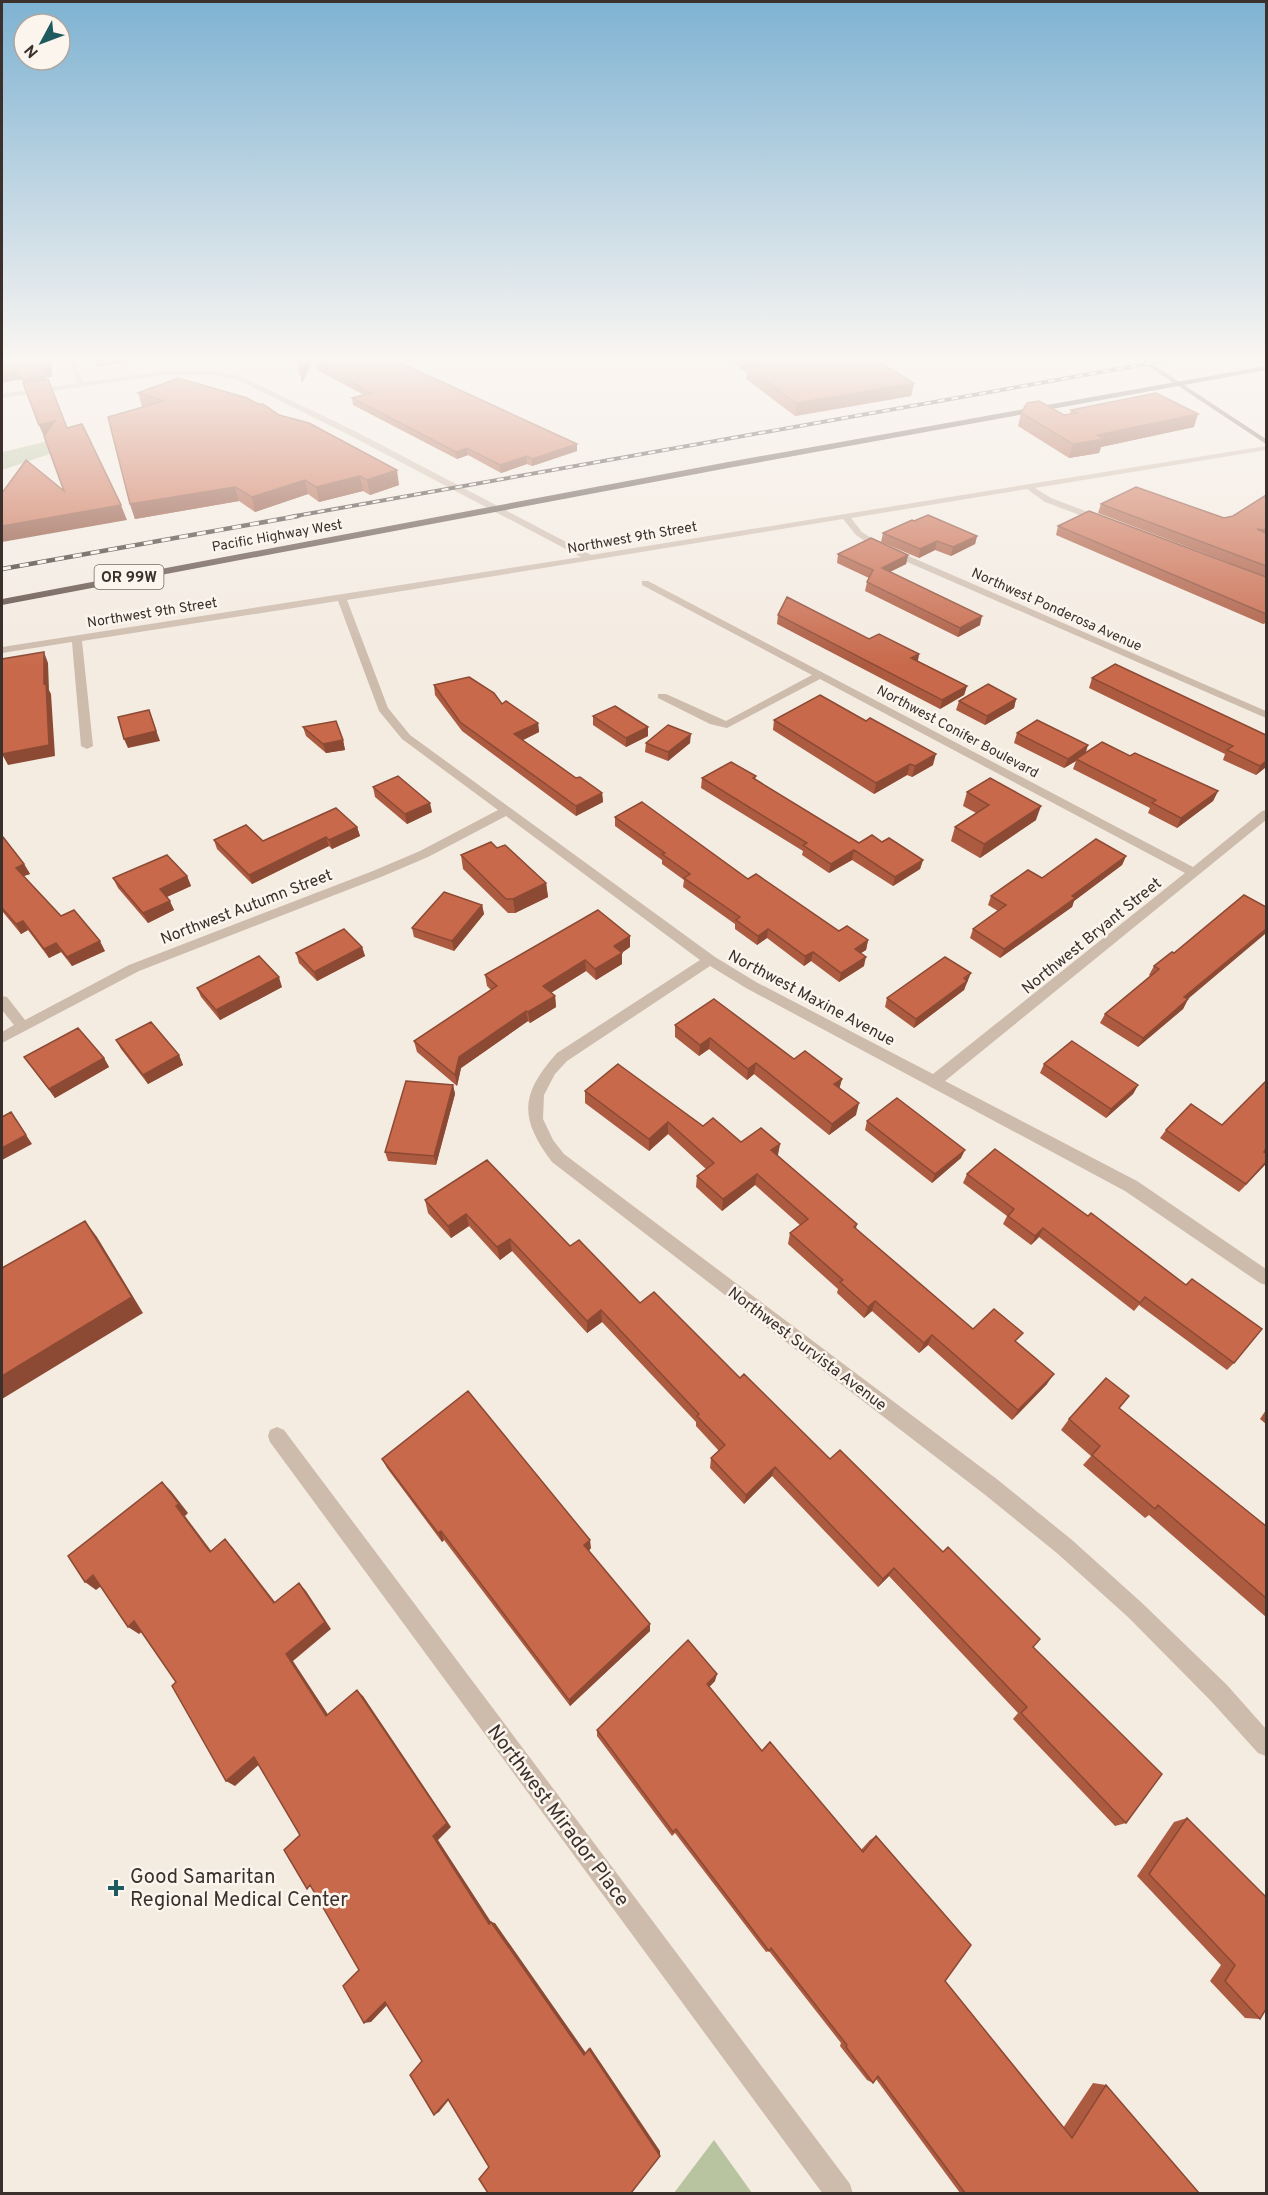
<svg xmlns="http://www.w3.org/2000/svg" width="1268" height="2195" font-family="Overpass,sans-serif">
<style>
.green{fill:#b8c4a0}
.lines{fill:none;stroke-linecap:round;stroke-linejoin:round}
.minor{fill:#cdbbac;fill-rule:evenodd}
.major{fill:#7d675c;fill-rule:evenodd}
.highway{fill:#5c4a42;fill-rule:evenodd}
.rail-far1-casing{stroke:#3b302b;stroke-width:4}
.rail-casing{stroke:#3b302b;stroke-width:4.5}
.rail-far1{stroke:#fbf5ee;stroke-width:2;stroke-dasharray:7;stroke-linecap:butt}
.rail{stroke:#fbf5ee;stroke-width:3;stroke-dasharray:9;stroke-linecap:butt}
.wall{fill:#ac5a40}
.shaded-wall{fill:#8c4a34}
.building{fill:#c8694b;stroke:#8c4a34;stroke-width:1.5}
.poi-dot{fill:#1f5a5e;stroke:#fbf5ee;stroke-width:2}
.labels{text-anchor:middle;stroke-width:5;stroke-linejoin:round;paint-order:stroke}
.far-street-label{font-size:14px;fill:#3b302b;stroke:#fbf5ee}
.shield{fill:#fbf5ee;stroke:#756b66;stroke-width:1.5}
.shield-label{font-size:15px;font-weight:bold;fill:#3b302b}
.street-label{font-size:16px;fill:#3b302b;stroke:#fbf5ee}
.near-street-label{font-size:20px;fill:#3b302b;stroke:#fbf5ee}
.near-poi-label{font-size:20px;fill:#3b302b;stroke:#fbf5ee;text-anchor:start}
</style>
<rect width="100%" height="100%" fill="#f4ebe1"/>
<path class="green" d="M81,433L91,440L2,470L3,452Z
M714,2140L752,2193H674Z"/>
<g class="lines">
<path class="minor" d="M67,358H73L84,382L164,371H211L240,376L355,431L591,555L1266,446V450L1035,488L1051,498L1104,518V522L1101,523L1045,502L1027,489L851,518L862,532L881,544L1266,711V718L875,548L856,535L843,519L347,600L388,708L410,735L715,957L756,982L933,1074L1185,873L820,679L727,728L710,724L658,698V694H666L726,721L812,675L642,585V581H648L1193,867L1262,811L1266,810V820L945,1081L1137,1181L1266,1269V1285L1260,1283L1125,1191L746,988L710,966L567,1061L555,1074L544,1095L543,1119L553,1140L564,1154L998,1480L1072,1540L1142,1603L1227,1685L1266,1729V1756L1258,1753L1211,1701L1128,1617L1058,1554L984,1494L552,1162C519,1118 520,1094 557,1053L700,960L506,816L428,857L381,877L139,971L2,1043V1032L14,1025L2,1010V996L7,997L25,1020L129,965L373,871L420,851L498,810L402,739L379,711L338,601L82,641L93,746L87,749L81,746L72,642L2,653V647L581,557L349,435L236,379L211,375H164L2,398V394L77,383Z
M277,1427L284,1430L850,2184L853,2194H823L270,1442L268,1436L270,1430Z"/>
<path class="major" d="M1136,358H1143L1266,439V444Z"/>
<path class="highway" d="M1266,366V370L728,468L2,605V599L728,462Z"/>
<g class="rail-far1-casing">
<path id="rail-far1" d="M290,517L1180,358"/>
</g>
<g class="rail-casing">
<path id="rail" d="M2,569L298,516"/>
</g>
<use href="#rail-far1" class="rail-far1"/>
<use href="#rail" class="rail"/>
</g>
<path class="wall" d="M726,358H873L914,383L911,396L795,416L746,379L747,373Z
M316,363L577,444V451L532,466L527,464L501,473L468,455L457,459L353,405L352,398L364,395L317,370Z
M138,393L279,415L399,485L370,495L363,491L319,502L308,494L255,512L239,501L135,519L130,504L144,407L142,406Z
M1071,410L1194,427L1101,447L1099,453L1069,458L1018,426L1021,413L1064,415L1070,414Z
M1266,495V623L1263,624L1056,535L1058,526L1230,563L1098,513L1101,504L1224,518L1233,516Z
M914,521L977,536L975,544L951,556L935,550L919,558L881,542L883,533Z
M838,554L908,555L906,564L890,572L980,625L958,637L865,591L867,582L869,578L837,563Z
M778,615L919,654L918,661L967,686L964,695L940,709L777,624Z
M1115,664L1266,767L1256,775L1223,760L1225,754L1089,688L1092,678Z
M434,685L502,704L538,723L539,732L523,740L576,778L602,793L603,802L576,816L462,731L435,695Z
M1016,699L1014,708L985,725L956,710L959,701Z
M593,716L648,736L626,747L593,725Z
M774,720L933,765L912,777L907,775L874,794L773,730Z
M303,727L343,740L345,750L326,753L306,736Z
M1017,733L1088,745L1085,753L1130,756L1218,791L1213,801L1177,828L1148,813L1150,808L1073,769L1076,761L1064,768L1014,743Z
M646,743H690L668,761L645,752Z
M756,776L755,780L859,843L882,842L923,860L920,869L893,886L852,860L829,873L802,855L803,851L701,788L702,778Z
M373,787L432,812L407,824L375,797Z
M967,792L1036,820L980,858L951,841L955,827L976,813L963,806Z
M615,817L748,879L839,931L868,940L866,950L861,953L864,966L839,982L811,961L804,966L767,938L757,945L735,929V924L683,887L684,880L662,864V860L615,826Z
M357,827L360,836L332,849L329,846L252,884L217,849L214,840L263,841Z
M2,837L24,864L30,874L23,876L61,916L105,951L72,966L61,952L49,958L28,930L21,934L2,911Z
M497,848L546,883L548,897L515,913H508L463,869L461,855Z
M1126,856L1122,865L1074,901L1072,907L1000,958L970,938L973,929L998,911L988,905L991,896L1042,878Z
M187,876L191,886L167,897L174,910L148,923L118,888L113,878Z
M482,905L484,914L454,951L414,937L412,928Z
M1266,933L1188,999L1183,1009L1138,1047L1100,1023L1105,1014L1150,976L1149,975L1154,966L1174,953Z
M362,947L365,956L317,981L299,963L296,953Z
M630,947L622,953V964L596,980L586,971L551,993L555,996L556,1007L530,1023L528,1021L461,1068L457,1086L417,1052L414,1041L491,990L487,986L485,975Z
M966,983L964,990L914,1028L885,1007L887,998L967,983Z
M282,987L220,1020L201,997L197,988Z
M675,1025L794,1059L842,1079L839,1088L856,1115L829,1135L754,1074L747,1080L709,1049L699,1056L675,1037Z
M116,1040L179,1055L183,1065L148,1084L121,1049Z
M24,1057L104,1058L109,1067L55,1098Z
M1044,1064L1138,1085L1133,1094L1106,1118L1040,1073Z
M453,1085L455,1094L436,1165L388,1161L385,1152Z
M585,1091L703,1126L741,1142L780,1144L777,1156L857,1224L856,1229L973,1329L1017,1343L1047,1384L1012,1420L928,1345L919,1353L872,1311L864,1318L837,1293L838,1289L788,1244L790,1233L800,1225L755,1185L722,1211L696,1187L697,1176L706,1169L668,1134L649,1151L585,1103Z
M867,1121L961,1158L932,1183L865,1130Z
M1222,1125L1266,1151L1265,1152L1266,1163L1239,1192L1160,1138L1166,1130Z
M995,1149L1234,1363L1227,1370L1139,1305L1134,1311L1039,1237L1031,1245L1003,1224L1007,1216L963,1183L967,1174Z
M425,1200L570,1246L640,1303L740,1378L830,1459L1033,1647L1126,1823L1115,1826L1013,1719L1018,1713L889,1576L878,1587L772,1476L744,1504L710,1468L711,1458L719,1451L696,1426V1422L602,1322L587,1333L512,1251L500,1260L469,1226L451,1238L428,1213Z
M1119,1408L1266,1526V1617L1149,1515L1145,1518L1083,1465L1091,1456L1061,1430L1069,1419Z
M1266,1410V1424L1260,1419Z
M382,1459L591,1548L589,1551L650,1624V1631L570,1706L444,1540L442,1542L387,1468Z
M715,1681L709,1687L762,1751L861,1850L870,1840L876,1836L945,1981L1063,2128L1093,2083L1106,2085L1199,2193H960L876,2079L873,2083L867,2080L840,2046L841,2043L769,1951L766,1952L675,1833L672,1836L597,1736V1730Z
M1187,1818L1260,2019L1245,2018L1210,1981L1221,1965L1137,1876L1174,1822Z"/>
<path class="shaded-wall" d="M49,358L52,366V377H46L49,385L26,388L22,380L43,369Z
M94,358H153L97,367Z
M308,358H315L302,383L300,373Z
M19,371L22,379L2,383V374Z
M914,383L911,396L795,416L796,403Z
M1198,414L1194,427L1101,447L1099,453L1069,458L1073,444L1097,435Z
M55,421L45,439L39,425Z
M577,444V451L532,466V459Z
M467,448L468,455L457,459L456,452Z
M527,456V464L501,473L500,465Z
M397,470L399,485L370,495L367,480Z
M360,476L363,491L319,502L316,487Z
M305,480L308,494L255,512L252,497Z
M235,487L239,501L135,519L130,504Z
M121,505L127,520L2,542V526Z
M977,536L975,544L951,556L953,547Z
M937,541L935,550L919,558L920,549Z
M908,555L906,564L881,576L882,568Z
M982,616L980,625L958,637L960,628Z
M44,652L48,663L49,690L51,694L55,756L8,765L2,754L44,684Z
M919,654L917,663L911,658Z
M967,686L964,695L940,709L942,700Z
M1016,699L1014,708L985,725L987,716Z
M149,710L160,741L128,748L124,739Z
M538,723L539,732L515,744L514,734Z
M648,727V736L626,747V738Z
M691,734L690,743L668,761V752Z
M343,740L345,750L326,753L323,744Z
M1088,745L1085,755L1076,759V761L1064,768L1068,759Z
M936,754L933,765L912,777L915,766Z
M1266,761V767L1256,775L1260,766Z
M910,764L907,775L874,794L876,783Z
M1218,791L1213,801L1177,828L1181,818Z
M602,793L603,802L576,816V806Z
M430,803L432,812L407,824L405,814Z
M1041,806L1036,820L980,858L984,844Z
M357,827L360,836L332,849L329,840Z
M326,837L329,846L252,884L249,875Z
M854,850L852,860L829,873L831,864Z
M1126,856L1122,865L1074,901L1072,907L1000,958L1004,949L1072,896Z
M923,860L920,869L893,886L895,877Z
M24,864L30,874L21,877L16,868Z
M187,876L191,886L164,898L160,889Z
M546,883L548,897L515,913L513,899Z
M170,901L174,910L148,923L143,913Z
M482,905L484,914L454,951L452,941Z
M23,921L28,930L21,934L16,924Z
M768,929L767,938L757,945L758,936Z
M1266,929V933L1179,1006L1184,997Z
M630,936V947L614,957V946Z
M868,940L866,950L853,958L855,949Z
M100,941L105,951L72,966L67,957Z
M56,943L61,952L49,958L44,949Z
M362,947L365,956L317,981L314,972Z
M813,952L811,961L804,966L805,956Z
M622,953V964L596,980L595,969Z
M866,957L864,966L839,982L841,973Z
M585,960L586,971L544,997L543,986Z
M971,973L964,990L914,1028L916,1019Z
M279,977L282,987L220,1020L216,1010Z
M555,996L556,1007L530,1023L528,1012Z
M1188,999L1183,1009L1138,1047L1143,1038Z
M526,1011L528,1021L461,1068L457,1086L455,1075L459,1057Z
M710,1038L709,1049L699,1056L700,1045Z
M179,1055L183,1065L148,1084L143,1075Z
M104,1058L109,1067L55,1098L49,1089Z
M756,1063L754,1074L747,1080L748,1069Z
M842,1079L839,1090L834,1084Z
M453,1085L455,1094L436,1165L434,1156Z
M1138,1085L1133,1094L1106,1118L1111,1109Z
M859,1103L856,1115L829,1135L832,1124Z
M11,1112L32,1144L2,1160V1148Z
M668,1122V1134L649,1151V1139Z
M780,1144L778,1155L769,1162L771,1150Z
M965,1150L961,1158L932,1183L935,1174Z
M1266,1162L1265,1165L1239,1192L1246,1184Z
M757,1174L755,1185L722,1211L723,1199Z
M466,1214L469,1226L451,1238L448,1226Z
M85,1221L97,1237L143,1313L2,1399V1376Z
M1043,1228L1039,1237L1031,1245L1035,1236Z
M510,1239L512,1251L500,1260L497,1247Z
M875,1301L872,1311L864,1318L868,1307Z
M601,1310L602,1322L587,1333V1321Z
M932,1335L928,1345L919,1353L924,1343Z
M1054,1374L1047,1384L1012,1420L1018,1410Z
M775,1467L772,1476L744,1504L746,1495Z
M162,1482L171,1491L188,1513L185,1516L218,1560L210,1552L176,1506Z
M441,1531L444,1540L442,1542L438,1533Z
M225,1539L233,1548L282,1611L274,1603Z
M590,1540L591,1548L585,1554L584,1545Z
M894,1568L889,1576L878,1587L883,1579Z
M93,1575L104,1584L96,1590L85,1582Z
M299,1583L306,1591L331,1629L293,1661L333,1722L326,1716L286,1654Z
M134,1621L145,1629L139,1634L128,1627Z
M650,1624V1631L570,1706L569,1700Z
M717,1674L715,1681L705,1691L707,1684Z
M357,1690L363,1696L451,1827L438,1840L493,1925L489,1924L433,1836Z
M254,1757L262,1762L235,1786L226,1781Z
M491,1922L495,1923L586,2053L584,2055Z
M391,2001L371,2022L364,2023L385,2002Z
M590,2047L660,2151V2156L589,2049Z
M452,2096L439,2112L434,2115L448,2099Z"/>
<path class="building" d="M2,358H49V368L43,369L46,376L22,380L19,371L2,374Z
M297,358H308L300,373Z
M336,358H390L577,444L532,459L527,456L500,465L467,448L456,452L352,398L371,393L316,363Z
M744,358H873L914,383L796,403L747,367L755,365Z
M178,378L247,398L258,404H263L279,415L309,423L397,470L367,480L360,476L316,487L305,480L252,497L235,487L130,504L108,417L164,401L138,393Z
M48,379L67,428L82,424L121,505L2,526V493L26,460L64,491L44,436L55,421L39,425L23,383Z
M1156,393L1198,414L1097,435L1104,439L1073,444L1021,413L1027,403L1039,401L1064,415L1077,413L1071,410Z
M1136,487L1224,518L1233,516L1266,495V530L1257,529L1266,533V566L1101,504Z
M1089,511L1266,577V614L1058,526Z
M928,515L977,536L953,547L937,541L920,549L883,533L912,520L914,521Z
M871,538L908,555L882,568L982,616L960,628L867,582L873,570L838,554Z
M787,597L869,639L879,634L919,654L911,658L967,686L942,700L778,615Z
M44,652V684L46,683L49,745L2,754V659Z
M1115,664L1266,735V761L1260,766L1227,750L1233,746L1092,678Z
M469,677L494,693L502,704L506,701L538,723L514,734L576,778L580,777L602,793L576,806L460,722L434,685Z
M988,684L1016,699L987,716L959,701Z
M820,695L866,721L870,718L936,754L915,766L910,764L876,783L774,720Z
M615,706L648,727L626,738L593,716Z
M149,710L156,731L124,739L118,717Z
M1037,720L1088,745L1068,759L1017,733Z
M336,721L343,740L323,744L303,727Z
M668,725L691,734L668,752L646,743Z
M1102,742L1130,756L1135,753L1218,791L1181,818L1152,803L1156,800L1076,759Z
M731,762L756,776L753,778L859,843L872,835L882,842L889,838L923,860L895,877L854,850L831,864L803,845L807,843L702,778Z
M398,776L430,803L405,814L373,787Z
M990,778L1041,806L984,844L955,827L989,805L967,792Z
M642,802L748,879L756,874L839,931L847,926L868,940L855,949L866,957L841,973L813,952L805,956L768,929L758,936L736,920L740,917L684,878L690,874L662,854L665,853L615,817Z
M336,808L357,827L329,840L326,837L249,875L214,840L246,825L263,841Z
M3,837L24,864L16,868L61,916L74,910L100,941L67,957L56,943L44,949L23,921L16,924L2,908V837Z
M1096,839L1126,856L1072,896L1075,898L1057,911L1004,949L973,929L1006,905L991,896L1028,870L1042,878Z
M491,842L497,848L505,845L546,883L513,899H506L461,855Z
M167,855L187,876L160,889L170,901L143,913L113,878Z
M444,892L482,905L452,941L412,928Z
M1244,895L1266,907V929L1184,997L1188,999L1143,1038L1105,1014L1159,969L1154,966L1172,952L1174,953Z
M598,910L630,936L614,946L622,953L595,969L585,960L543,986L555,996L528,1012L526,1011L459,1057L455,1075L414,1041L497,986L485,975Z
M344,929L362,947L314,972L296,953Z
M259,956L279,977L216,1010L197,988Z
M945,957L971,973L964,978L967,981L916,1019L887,998Z
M714,999L794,1059L805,1051L842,1079L834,1084L859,1103L832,1124L756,1063L748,1069L710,1038L700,1045L675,1025Z
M151,1022L179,1055L143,1075L116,1040Z
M78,1028L104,1058L49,1089L24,1057Z
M1072,1041L1138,1085L1111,1109L1044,1064Z
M618,1064L703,1126L713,1118L741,1142L761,1128L780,1144L771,1150L857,1224L854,1227L973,1329L994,1309L1023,1333L1015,1341L1054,1374L1018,1410L932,1335L924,1343L875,1301L868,1307L840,1282L843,1280L790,1233L808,1219L757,1174L723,1199L697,1176L714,1163L668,1122L649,1139L585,1091Z
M406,1081L453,1085L434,1156L385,1152Z
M1266,1081V1149L1264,1152L1266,1153V1162L1246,1184L1166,1130L1191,1104L1222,1125Z
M897,1098L965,1150L935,1174L867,1121Z
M11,1112L26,1135L2,1148V1117Z
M995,1149L1088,1216L1091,1213L1186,1285L1192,1279L1262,1329L1234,1363L1145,1297L1140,1303L1043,1228L1035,1236L1008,1216L1014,1209L967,1174Z
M487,1160L570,1246L579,1240L640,1303L654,1292L740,1378L744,1374L830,1459L840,1450L943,1552L948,1547L1040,1639L1033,1647L1162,1774L1126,1823L1021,1713L1027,1707L894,1568L883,1579L775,1467L746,1495L711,1458L725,1445L697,1416L699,1414L601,1310L587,1321L510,1239L497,1247L466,1214L448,1226L425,1200Z
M85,1221L132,1297L2,1376V1268Z
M1106,1378L1129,1396L1119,1408L1266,1526V1598L1158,1505L1155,1509L1092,1455L1100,1446L1069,1419Z
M468,1391L590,1540L584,1545L650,1624L569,1700L441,1531L438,1533L382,1459Z
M162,1482L179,1504L176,1506L210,1552L225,1539L274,1603L299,1583L325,1622L286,1654L326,1716L357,1690L447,1823L433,1836L489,1924L491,1922L584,2055L589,2049L660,2156L631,2193H488L479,2179L489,2167L448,2099L434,2115L410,2075L422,2061L385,2002L364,2023L343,1986L359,1970L310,1885L307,1889L284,1850L300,1835L254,1757L226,1781L172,1686L176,1682L134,1621L128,1627L93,1575L85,1582L68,1556Z
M688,1640L717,1674L707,1684L762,1751L770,1742L863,1852L876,1836L971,1945L945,1981L1072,2138L1106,2085L1199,2193H965L878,2076L873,2083L846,2047L847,2045L771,1948L769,1951L676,1829L673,1832L597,1730Z
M1187,1818L1266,1897V2009L1260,2019L1225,1981L1235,1965L1149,1874Z"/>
<linearGradient id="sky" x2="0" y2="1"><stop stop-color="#7eb2d2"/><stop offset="0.54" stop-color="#faf6f2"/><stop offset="1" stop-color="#faf6f2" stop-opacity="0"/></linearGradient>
<rect width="1268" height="665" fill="url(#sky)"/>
<path class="poi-dot" d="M113 1879h6v6h6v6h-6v6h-6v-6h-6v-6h6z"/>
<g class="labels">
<g class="far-street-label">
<text transform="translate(277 535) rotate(-10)" y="5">Pacific Highway West</text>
<text transform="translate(632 537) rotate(-10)" y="5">Northwest 9th Street</text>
<text transform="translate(1057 609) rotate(24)" y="5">Northwest Ponderosa Avenue</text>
<text transform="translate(152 612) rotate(-9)" y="5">Northwest 9th Street</text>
<text transform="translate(958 731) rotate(28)" y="5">Northwest Conifer Boulevard</text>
</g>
<rect class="shield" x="94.5" y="565" width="69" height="24" rx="4.5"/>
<g class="shield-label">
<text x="129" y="582">OR 99W</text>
</g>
<g class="street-label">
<text transform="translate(246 906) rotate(-21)" y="6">Northwest Autumn Street</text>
<text transform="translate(1091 935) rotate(-39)" y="6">Northwest Bryant Street</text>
<text transform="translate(812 997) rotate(28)" y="6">Northwest Maxine Avenue</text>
<text transform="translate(808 1348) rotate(37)" y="6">Northwest Survista Avenue</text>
</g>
<g class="near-street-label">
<text transform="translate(559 1815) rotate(53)" y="7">Northwest Mirador Place</text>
</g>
<g class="near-poi-label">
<text x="130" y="1883">Good Samaritan<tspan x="130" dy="23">Regional Medical Center</tspan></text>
</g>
</g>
<rect width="1268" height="2195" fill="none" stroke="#3b302b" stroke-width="6"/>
<g transform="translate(42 42) rotate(229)"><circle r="28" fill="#fbf5ee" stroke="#aea6a0" stroke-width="1.5"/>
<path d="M0-4.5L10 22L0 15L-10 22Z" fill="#1f5a5e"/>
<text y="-9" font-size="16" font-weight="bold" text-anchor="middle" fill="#3b302b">N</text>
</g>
</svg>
